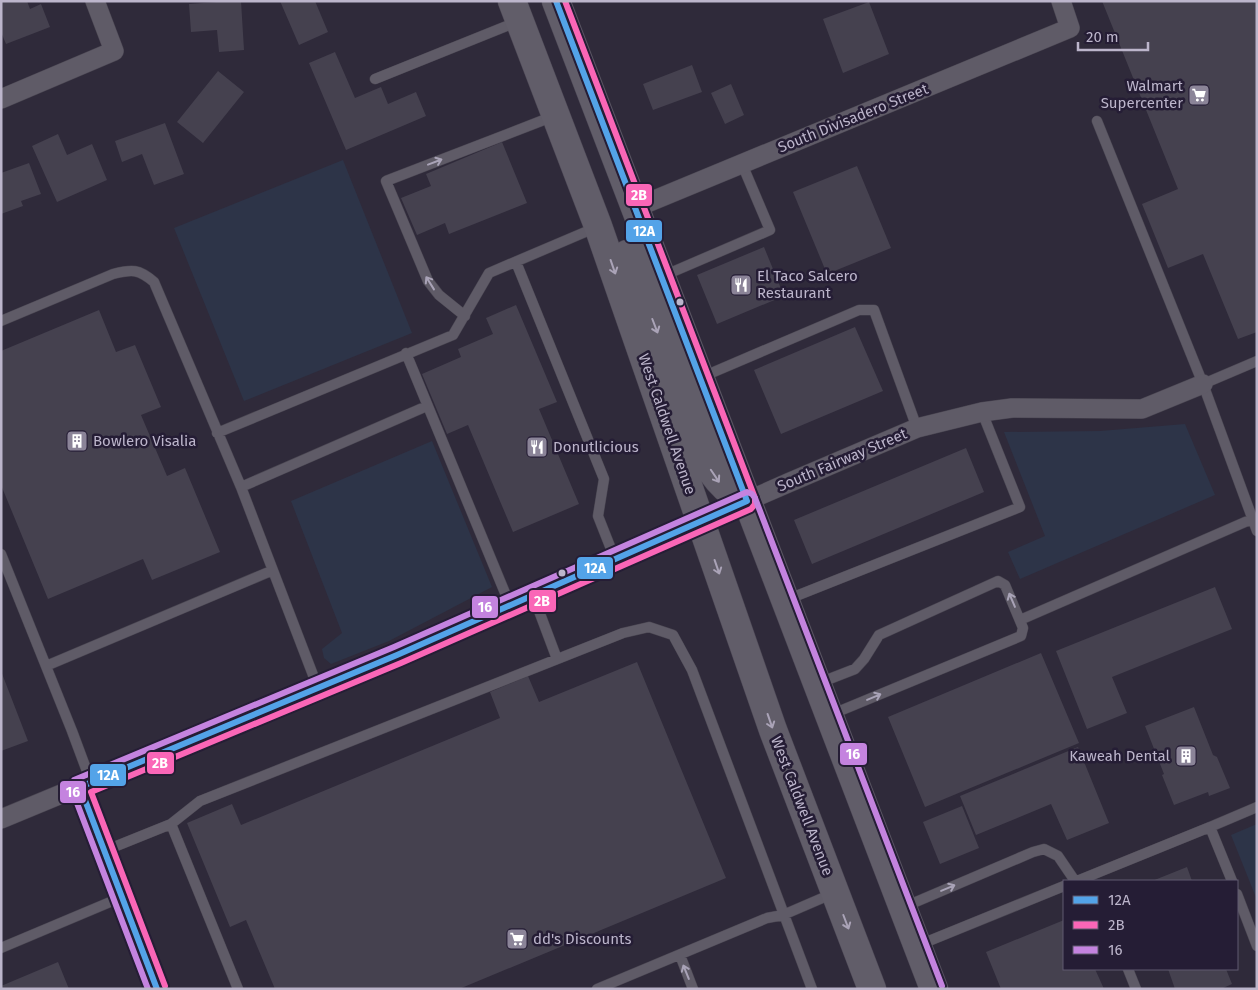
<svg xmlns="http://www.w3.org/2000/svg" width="1258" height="990" font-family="'Fira Sans',sans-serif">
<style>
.green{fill:#2d3448}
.building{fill:#45414f}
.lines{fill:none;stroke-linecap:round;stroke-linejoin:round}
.lane-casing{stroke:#494551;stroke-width:11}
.street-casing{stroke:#494551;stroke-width:20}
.primary-casing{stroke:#4a4553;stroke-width:29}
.lane{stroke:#5f5b67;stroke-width:10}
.street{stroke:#5f5b67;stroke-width:19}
.primary{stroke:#615d69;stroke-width:28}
.bus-1-casing{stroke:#251d35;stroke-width:10}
.bus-2-casing{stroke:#251d35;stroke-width:10}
.bus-3-casing{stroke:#251d35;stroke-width:10}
.bus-1{stroke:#53a3e8;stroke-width:6}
.bus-2{stroke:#fa66b7;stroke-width:6}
.bus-3{stroke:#c483df;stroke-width:6}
.oneway{stroke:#a9a3b7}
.oneway2{stroke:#aaa3b7}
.bus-dot{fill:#bcb5cb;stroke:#251d35;stroke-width:2}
.labels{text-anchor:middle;stroke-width:5;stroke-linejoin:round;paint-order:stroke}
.poi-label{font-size:15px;fill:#bcb5cb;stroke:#251d35;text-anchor:start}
.street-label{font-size:15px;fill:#bcb5cb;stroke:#251d35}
.line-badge{stroke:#251d35;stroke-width:2}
.badge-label{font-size:14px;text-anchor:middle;font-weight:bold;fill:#fff}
</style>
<rect width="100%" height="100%" fill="#2f2a3a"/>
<path class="green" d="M343,160L412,333L244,401L174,228Z
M1185,424L1215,495L1020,579L1008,552L1045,536L1004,432L1100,431Z
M432,441L492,587L389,641L331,664L324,658L322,649L342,633L291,501Z
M1257,824V900L1231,835Z"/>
<path class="building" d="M1,1H27L30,9L41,4L50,27L6,44L1,32Z
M230,1H241L244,50L219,52L217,30L191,32L189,4Z
M280,1H315L328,32L299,45Z
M1102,1H1257V332L1238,339L1203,254L1168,268L1142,204L1178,189Z
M869,2L889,54L843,73L823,19Z
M335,52L355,98L381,87L388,104L416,92L426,116L346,150L309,63Z
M692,65L702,92L653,110L643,84Z
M218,71L244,92L203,143L177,122Z
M731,84L744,115L725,124L711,93Z
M165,123L184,174L154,185L142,154L122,162L115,141Z
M58,134L67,155L92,144L107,180L57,202L32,146Z
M502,142L527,203L449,234L445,223L417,235L401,198L431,186L426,174Z
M29,163L41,194L21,201L23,206L1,214V173Z
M857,166L891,248L827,274L793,192Z
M764,247L784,296L717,324L697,275Z
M516,305L557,402L539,409L579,504L513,532L468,425L447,434L422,374L461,357L458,349L493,334L486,318Z
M99,310L116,352L135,345L161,407L141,415L167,476L185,468L220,552L152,580L143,559L48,599L1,485V351Z
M855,327L883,391L781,434L754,370Z
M966,448L984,492L812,564L794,520Z
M1215,587L1232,629L1112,677L1127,713L1087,729L1056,651Z
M1041,653L1079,743L925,807L888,717Z
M637,662L726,878L459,989H275L246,920L230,927L187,823L232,804L241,825L500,718L490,692L528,676L539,702Z
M1,671L28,741L1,751Z
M1194,707L1213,755L1217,757L1230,788L1209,796L1208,792L1174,805L1162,775L1164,774L1145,726Z
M1078,747L1109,823L1067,840L1051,804L976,835L960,796Z
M962,806L979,848L940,864L923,822Z
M1187,867L1192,881H1152Z
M1064,920V969H1095L1104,989H1001L986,952Z
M58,962L69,989H1V986Z
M1168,969H1226L1232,984L1221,989H1175Z"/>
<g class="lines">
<g class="lane-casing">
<path id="lane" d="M375,79L519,21
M1097,121L1203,384L1257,531
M516,262L604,479L598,516L615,559
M663,276L770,230L742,164
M465,316L439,295L428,281L386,181L554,116
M1,321L113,274C132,269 139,269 154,282L241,487L318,688
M406,353L510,605
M702,377L859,310H874L917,428
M1203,384L1257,361
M217,433L453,335L489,273L597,227
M241,487L427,406
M1,554L72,731L91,782
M533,595L557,659
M786,600L1020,507L982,412
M1020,620L1252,519
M46,666L271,571
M819,683L855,669L864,659L879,635L998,581L1005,585L1023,628L1021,636L830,715
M171,824L238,989
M104,851L171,824L200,801L623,633L649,627L673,635L692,670L812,989
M1077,881L1210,827
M1232,881L1210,827L1257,807
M1237,894L1257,946
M904,907L1033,852L1044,849L1058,856L1075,881
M919,945L1064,886
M1,948L122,897
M680,955L693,989
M1128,969L1136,989
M597,989L767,918L783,915L834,893"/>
</g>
<g class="street-casing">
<path id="street" d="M1,99L114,51L95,1
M635,208L1070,28L1061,1
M80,787L157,989
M1,819L397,655L788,483L917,428L982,412L1012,408L1142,409L1203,384"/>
</g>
<g class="primary-casing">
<path id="primary" d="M512,1L598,226L773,730L872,989
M556,1L934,989
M627,254L712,472C721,485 731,495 747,501"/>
</g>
<use href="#lane" class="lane"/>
<use href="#street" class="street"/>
<use href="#primary" class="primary"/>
<g class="bus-1-casing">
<path id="bus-1" d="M157,989L80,787L397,655L747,501L556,1"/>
</g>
<g class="bus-2-casing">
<path id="bus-2" d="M165,986L91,792L401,663L751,509L755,504V498L565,1"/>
</g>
<g class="bus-3-casing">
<path id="bus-3" d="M148,989L72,790V784L74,780L394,647L747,492L752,494L755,498L942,986"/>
</g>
<use href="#bus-1" class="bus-1"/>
<use href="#bus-2" class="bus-2"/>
<use href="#bus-3" class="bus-3"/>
</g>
<defs><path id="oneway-shaft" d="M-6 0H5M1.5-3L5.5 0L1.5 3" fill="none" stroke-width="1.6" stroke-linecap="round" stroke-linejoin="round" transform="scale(1.25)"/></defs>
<g class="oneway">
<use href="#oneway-shaft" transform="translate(435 162) rotate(-21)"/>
<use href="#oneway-shaft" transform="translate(430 283) rotate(-122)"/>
<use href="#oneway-shaft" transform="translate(1012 600) rotate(-113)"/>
<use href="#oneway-shaft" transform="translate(874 697) rotate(-23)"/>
<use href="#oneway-shaft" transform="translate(948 888) rotate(-23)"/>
<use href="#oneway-shaft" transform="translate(686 972) rotate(-112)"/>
</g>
<g class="oneway2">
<use href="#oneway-shaft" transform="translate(613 267) rotate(71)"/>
<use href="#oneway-shaft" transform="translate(655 326) rotate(69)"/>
<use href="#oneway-shaft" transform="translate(715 476) rotate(56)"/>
<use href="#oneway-shaft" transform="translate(717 567) rotate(71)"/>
<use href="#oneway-shaft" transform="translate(770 721) rotate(71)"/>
<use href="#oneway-shaft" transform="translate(846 922) rotate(69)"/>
</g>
<defs>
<g id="supermarket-square" transform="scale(1.125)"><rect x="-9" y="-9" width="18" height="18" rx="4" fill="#8b8498" stroke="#251d35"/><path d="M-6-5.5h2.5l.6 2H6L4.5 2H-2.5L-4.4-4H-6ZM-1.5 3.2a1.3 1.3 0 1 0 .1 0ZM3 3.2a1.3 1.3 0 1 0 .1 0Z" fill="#fff"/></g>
<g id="restaurant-square" transform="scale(1.125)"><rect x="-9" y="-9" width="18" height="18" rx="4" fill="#8b8498" stroke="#251d35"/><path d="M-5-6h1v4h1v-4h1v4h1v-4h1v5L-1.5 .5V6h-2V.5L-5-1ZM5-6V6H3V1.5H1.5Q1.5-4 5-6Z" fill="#fff"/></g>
<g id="building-square" transform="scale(1.125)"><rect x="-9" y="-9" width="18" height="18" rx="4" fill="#8b8498" stroke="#251d35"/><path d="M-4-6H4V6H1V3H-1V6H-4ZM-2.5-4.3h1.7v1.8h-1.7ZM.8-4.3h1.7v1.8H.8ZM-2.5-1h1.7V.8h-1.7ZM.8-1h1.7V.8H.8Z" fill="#fff"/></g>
</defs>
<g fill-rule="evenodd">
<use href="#supermarket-square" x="1199" y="95"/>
<use href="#restaurant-square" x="741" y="285"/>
<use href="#building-square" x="77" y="441"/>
<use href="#restaurant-square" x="537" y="447"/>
<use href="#building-square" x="1186" y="756"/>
<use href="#supermarket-square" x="517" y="939"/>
</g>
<g class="bus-dot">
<circle cx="680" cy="302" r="4.5"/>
<circle cx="562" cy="573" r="4.5"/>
</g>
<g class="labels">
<g class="poi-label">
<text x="1183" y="91" text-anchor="end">Walmart<tspan x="1183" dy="17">Supercenter</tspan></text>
<text x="757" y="281">El Taco Salcero<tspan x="757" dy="17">Restaurant</tspan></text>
<text x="93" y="446">Bowlero Visalia</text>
<text x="553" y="452">Donutlicious</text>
<text x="1170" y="761" text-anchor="end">Kaweah Dental</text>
<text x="533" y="944">dd's Discounts</text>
</g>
<g class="street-label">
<text transform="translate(853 118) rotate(-22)" y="5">South Divisadero Street</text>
<text transform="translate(667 424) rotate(71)" y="5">West Caldwell Avenue</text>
<text transform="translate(842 460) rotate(-23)" y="5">South Fairway Street</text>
<text transform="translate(802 806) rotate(69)" y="5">West Caldwell Avenue</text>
</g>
</g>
<g class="line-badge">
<rect x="625" y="183" width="28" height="24" rx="5" fill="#fa66b7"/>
<rect x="625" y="219" width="38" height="24" rx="5" fill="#53a3e8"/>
<rect x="576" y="556" width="38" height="24" rx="5" fill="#53a3e8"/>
<rect x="528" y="589" width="29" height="24" rx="5" fill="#fa66b7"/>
<rect x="471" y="595" width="28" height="24" rx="5" fill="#c483df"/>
<rect x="839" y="742" width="29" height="24" rx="5" fill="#c483df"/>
<rect x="146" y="751" width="29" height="24" rx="5" fill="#fa66b7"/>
<rect x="89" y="763" width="38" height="24" rx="5" fill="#53a3e8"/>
<rect x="59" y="780" width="28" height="24" rx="5" fill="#c483df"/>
</g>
<g class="badge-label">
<text x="639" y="200">2B</text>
<text x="644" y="236">12A</text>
<text x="595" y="573">12A</text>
<text x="542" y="606">2B</text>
<text x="485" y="612">16</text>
<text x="853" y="759">16</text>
<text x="160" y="768">2B</text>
<text x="108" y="780">12A</text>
<text x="73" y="797">16</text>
</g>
<rect width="1258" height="990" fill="none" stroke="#bcb5cb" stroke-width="5"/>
<rect x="1063" y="880" width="175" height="90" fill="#251d35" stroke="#615a71"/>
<rect x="1073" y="896" width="25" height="8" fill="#53a3e8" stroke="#615a71"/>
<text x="1108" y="905" font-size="15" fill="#bcb5cb">12A</text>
<rect x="1073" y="921" width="25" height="8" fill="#fa66b7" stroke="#615a71"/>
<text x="1108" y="930" font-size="15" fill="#bcb5cb">2B</text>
<rect x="1073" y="946" width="25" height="8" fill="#c483df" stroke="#615a71"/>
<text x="1108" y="955" font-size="15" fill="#bcb5cb">16</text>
<path d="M1078 42v8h70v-8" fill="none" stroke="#bcb5cb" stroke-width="2.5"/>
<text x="1086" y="42" font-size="15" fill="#bcb5cb" stroke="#251d35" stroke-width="4" paint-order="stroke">20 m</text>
</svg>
